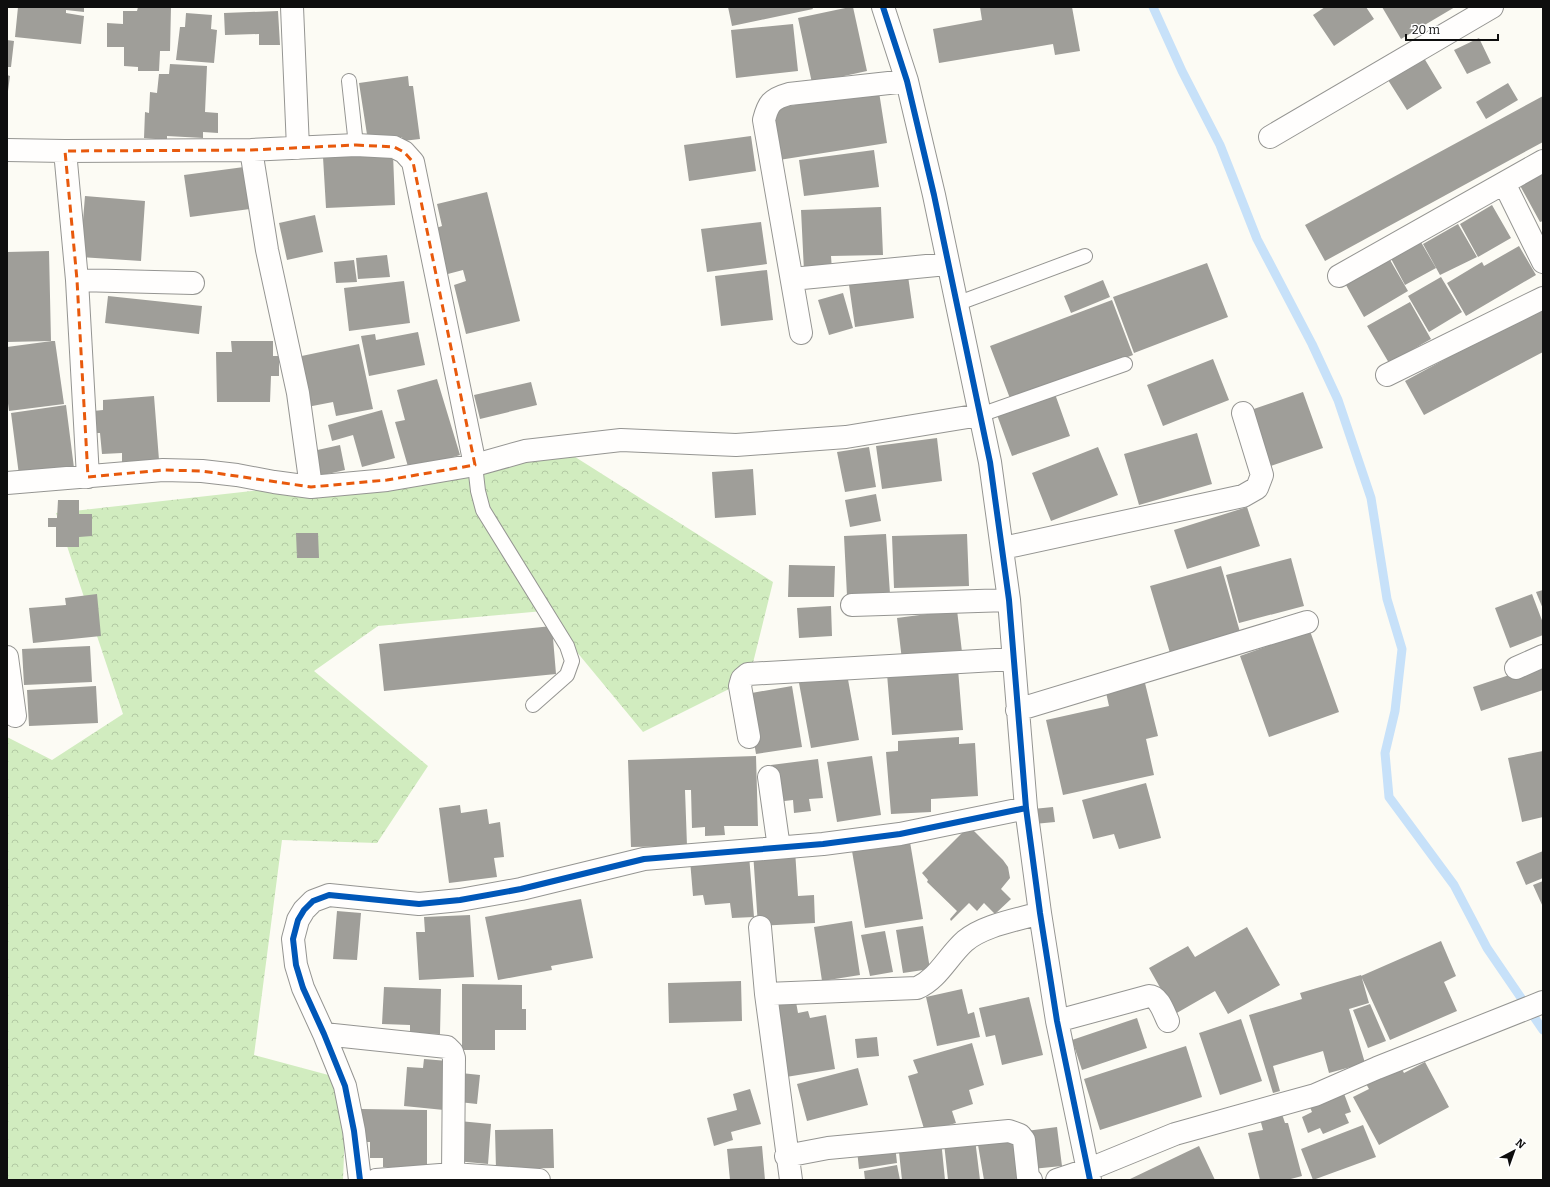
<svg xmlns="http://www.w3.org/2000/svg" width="1550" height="1187" font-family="Bitter,serif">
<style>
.forest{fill:url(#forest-crowns)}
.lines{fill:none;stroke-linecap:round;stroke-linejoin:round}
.stream{stroke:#c7e1f9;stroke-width:9}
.building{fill:#9f9e99}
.service-casing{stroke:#959592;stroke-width:16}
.minor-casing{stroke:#959592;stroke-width:24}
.service{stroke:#fffefd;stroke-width:14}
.minor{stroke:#fffefd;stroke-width:22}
.cycleway-casing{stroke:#fff;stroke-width:8}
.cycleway{stroke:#0057b8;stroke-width:6}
.marked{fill:none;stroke:#e8590c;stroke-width:3;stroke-dasharray:8 5;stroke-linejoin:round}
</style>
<defs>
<pattern id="forest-crowns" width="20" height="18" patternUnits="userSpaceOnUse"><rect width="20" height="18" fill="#d1ecbf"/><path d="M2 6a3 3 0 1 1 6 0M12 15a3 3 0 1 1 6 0" fill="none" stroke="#b2c9a3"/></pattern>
</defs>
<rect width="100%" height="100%" fill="#fcfbf4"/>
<path class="forest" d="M572,455L773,582L749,679L643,732L543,611L378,626L314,671L428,766L377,843L282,840L254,1055L347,1080L343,1180H7V737L52,760L123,714L56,513Z"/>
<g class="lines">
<path class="stream" d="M1153,7L1182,71L1220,145L1257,239L1312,344L1338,400L1371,498L1387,599L1402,649L1395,711L1385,753L1389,797L1454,885L1487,948L1543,1030"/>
</g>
<path class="building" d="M18,7H84V12L66,10V13L84,16L81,44L15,37Z
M138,7H171L170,51H160L159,71H138V67L124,66V47H107V23L123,24V11H137Z
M728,7H812L813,9L732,26Z
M850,7H853L867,71L812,83L798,18Z
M980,7H1072L1080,51L1055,55L1053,44L939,63L933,29L982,20Z
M1325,7H1366L1374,19L1334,46L1313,15Z
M1382,7H1455L1401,39Z
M278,11L280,45H259V34L225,35L224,13Z
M186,13L212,15L211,29L217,30L214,63L176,60L180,27H185Z
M793,24L798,71L736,78L731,30Z
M1479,38L1491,63L1467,74L1454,50Z
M7,40L14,41L11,67H7Z
M1424,58L1442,88L1407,110L1388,80Z
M170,64L207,66L205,112L218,113V133L203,132V138L167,136V140L144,138L145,112L149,113L150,92L157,93L159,74H169Z
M7,75L10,76L8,91H7Z
M408,76L409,86H413L420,139L403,141L402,137L368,141L359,83Z
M1508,83L1518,100L1486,119L1476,102Z
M879,92L887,143L779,160L770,109Z
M1543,96V142L1325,261L1305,225Z
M751,136L756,171L689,181L684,145Z
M874,150L879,187L804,196L799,160Z
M393,154L395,205L326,208L323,157Z
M1543,166V221L1540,222L1517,180Z
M244,167L250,209L190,217L184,175Z
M487,192L520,321L466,334L454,285L466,281L463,270L444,275L433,229L442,226L437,204Z
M85,196L145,201L141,261L80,257Z
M1492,205L1511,238L1478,257L1460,224Z
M881,207L883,255L831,256L832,270L804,271L801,210Z
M315,215L323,252L287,260L279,223Z
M761,222L767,264L707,272L701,229Z
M1458,224L1477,257L1440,275L1423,244Z
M1418,237L1436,268L1405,285L1388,253Z
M1519,246L1536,275L1466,316L1447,283L1482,262L1484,266Z
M49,251L51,341L7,342V252Z
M1386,253L1408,291L1364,317L1342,278Z
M387,255L390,277L358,279L356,258Z
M354,260L357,282L336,283L334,262Z
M1207,263L1228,317L1134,353L1113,297Z
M767,270L773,320L721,326L715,276Z
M908,276L914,318L855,327L849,285Z
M1441,277L1462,312L1429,332L1408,296Z
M1103,280L1110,297L1071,313L1064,296Z
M404,281L410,323L349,331L344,288Z
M843,293L853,328L829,335L818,300Z
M108,296L202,306L199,334L105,323Z
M1112,300L1133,355L1011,401L990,346Z
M1410,302L1431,339L1389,363L1367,326Z
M1543,306V352L1424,415L1405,381Z
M418,332L425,365L369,376L361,336L375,334L376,340Z
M52,341H55L64,404L9,411L7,396V347Z
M231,341H273V356H279V376H271L270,402H217L216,352H232Z
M359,344L373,409L336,416L333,402L302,408L292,358Z
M1213,359L1229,400L1163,426L1147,385Z
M437,379L460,455L409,470L395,422L405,420L397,390Z
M531,382L537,405L480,419L474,395Z
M1303,392L1323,448L1265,468L1245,412Z
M1055,394L1070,436L1012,456L997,415Z
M154,396L159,460L122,462V453L102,454L100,433H95L93,411L103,410V400Z
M66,405L74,468L19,475L11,413Z
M382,410L395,458L362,467L353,435L332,441L328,425Z
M1197,433L1212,484L1139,505L1124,454Z
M937,438L942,481L882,489L876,446Z
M340,445L345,470L319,476L313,451Z
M869,447L876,487L845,492L837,452Z
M1098,447L1118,495L1051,521L1032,473Z
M753,469L756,515L715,518L712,472Z
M876,494L881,521L850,527L845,500Z
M58,500H79V514H92V536L79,537V547H56V527H48V518H57Z
M1247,507L1260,546L1187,569L1174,530Z
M296,533H318L319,558H297Z
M886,534L890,594L847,596L844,536Z
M967,534L969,586L894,588L892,536Z
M1291,558L1304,606L1239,623L1226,575Z
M789,565L835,566L834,597H788Z
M1221,566L1240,632L1170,653L1150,586Z
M1543,590V609L1536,592Z
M97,594L101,636L33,643L29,608L66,605L65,598Z
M1532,594L1543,623V635L1510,648L1495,608Z
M831,606L832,636L799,638L797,608Z
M957,610L962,652L902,660L897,618Z
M552,626L556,674L384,691L379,644Z
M1310,631L1339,712L1269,737L1240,656Z
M90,646L92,682L24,685L22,649Z
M1543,664V690L1481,711L1473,687Z
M958,669L963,730L892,735L887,674Z
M847,674L859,740L811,748L799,683Z
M1144,679L1158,736L1146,739L1154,775L1063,795L1046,720L1109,706L1105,688Z
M96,686L98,723L29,726L27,690Z
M792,686L802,747L756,754L746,694Z
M959,737V744L975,743L978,796L931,799V812L891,814L886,752L898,751V741Z
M1543,751V817L1522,822L1508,758Z
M756,756L758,826H724L725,835L705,836V827L692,828L691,790H685L687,846L631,847L628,760Z
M872,756L881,815L837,822L827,762Z
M818,759L823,798L809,799L811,811L794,813L793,800L776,802L771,765Z
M1146,783L1161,838L1119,849L1114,834L1093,839L1082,800Z
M460,805L461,813L487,809L489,824L500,822L504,857L494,858L497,877L449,883L439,808Z
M1053,807L1055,822L1034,824L1033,809Z
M969,826L1003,860L1008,867L1010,878L1001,889L1011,899L995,914L984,903L977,911L969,903L951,921L950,919L957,911L927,882L928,880L922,873Z
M910,842L923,919L865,928L852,851Z
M795,850L798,896L814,895L815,923L758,926L753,852Z
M1543,851V878L1526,885L1516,862Z
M749,855L754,917L732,918L730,903L705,905L703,895L693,896L690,860Z
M1543,881V907L1533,885Z
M581,899L593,958L551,966L552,970L498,980L485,917Z
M337,911L361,913L357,960L333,959Z
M470,915L474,977L419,980L416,932H425L424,917Z
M852,921L860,975L822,981L814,927Z
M923,926L930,969L903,973L896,930Z
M1247,927L1280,985L1228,1014L1215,991L1175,1014L1149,968L1188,946L1195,957Z
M885,931L893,972L870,976L861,935Z
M1441,941L1456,976L1444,982L1457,1011L1390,1040L1361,976Z
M1361,975L1369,1003L1349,1009L1365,1063L1329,1073L1323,1051L1273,1066L1280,1091L1273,1093L1249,1015L1302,999L1300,993Z
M741,981L742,1021L669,1023L668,983Z
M462,984L522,985V1009H526V1030H495V1050H462Z
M384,987L441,989L440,1034L410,1033V1025L382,1024Z
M962,989L968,1014L974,1012L980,1037L937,1046L926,997Z
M1029,997L1043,1055L1002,1065L995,1035L986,1037L979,1008Z
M796,1002L798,1013L808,1011L810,1018L826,1015L835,1069L786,1077L774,1006Z
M1370,1004L1386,1041L1368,1048L1353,1010Z
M1137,1018L1147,1048L1082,1070L1072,1040Z
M1241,1019L1262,1081L1220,1095L1199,1033Z
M877,1037L879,1056L857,1058L855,1039Z
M972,1043L984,1085L969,1090L973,1104L952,1111L956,1123L925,1132L908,1076L918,1073L913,1060Z
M1186,1046L1202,1097L1100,1130L1084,1079Z
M424,1059L448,1061L444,1110L404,1106L407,1067L423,1068Z
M1425,1062L1449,1107L1379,1145L1353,1097L1369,1089L1365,1082L1399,1064L1404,1073Z
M858,1068L868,1105L807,1121L797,1084Z
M461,1073L480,1075L477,1104L459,1102Z
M750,1089L761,1124L731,1132L733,1140L714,1146L707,1118L737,1110L733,1094Z
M1343,1091L1351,1112L1345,1114L1349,1123L1323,1134L1320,1128L1308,1133L1302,1117L1312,1112L1309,1105Z
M361,1109L427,1110V1175L391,1174V1167H383V1158H370V1142H361Z
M1282,1114L1285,1123H1288L1302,1176L1287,1180H1260L1248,1133L1263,1130L1260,1119Z
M459,1121L491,1124L488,1164L456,1161Z
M1363,1125L1376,1157L1313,1180L1301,1149Z
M1057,1127L1062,1166L1032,1169L1026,1131Z
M553,1129L554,1168L496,1169L495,1130Z
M1013,1133L1021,1178L1009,1180H984L977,1139Z
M975,1139L980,1180H948L944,1143Z
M941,1140L945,1180H902L898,1143Z
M895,1145L897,1163L859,1169L857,1150Z
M762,1146L765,1180H730L727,1149Z
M1199,1146L1215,1180H1128Z
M897,1165L900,1180H865L864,1171Z"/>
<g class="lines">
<g class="service-casing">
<path id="service" d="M349,81L356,145
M956,304L1085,256
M980,415L1125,364
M475,465L478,491L483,510L567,646L572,661L567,675L533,705"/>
</g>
<g class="minor-casing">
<path id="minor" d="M292,7L298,148
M883,7L907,81L934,195L990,462L1009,600L1026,808L1040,913L1057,1021L1090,1180
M1270,137L1492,7
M7,150L65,151L251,150L356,145L394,147L404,152L413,162L475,465
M251,150L267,250L298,393L311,487
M65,151L77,280L88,477
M1504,183L1543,262
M1339,276L1543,161
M792,279L947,264
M77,280L193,283
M801,333L764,120C768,104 771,99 789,94L907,81
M1387,375L1543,298
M7,483L163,470L202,471L237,475L274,482L311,487L387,480L475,465L525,451L621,440L736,445L846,437L980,415
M1003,548L1243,496L1257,488L1262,475L1243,413
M852,605L1009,600
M7,657L15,716
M1516,668L1543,656
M1017,710L1307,622
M749,737L740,686L742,679L748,674L1013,659
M769,777L779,848
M760,927L766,994
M1057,1021L1149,996C1159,996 1164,1013 1168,1021
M324,1034L447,1047L452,1052L454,1058L453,1174L539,1180
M786,1156L828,1148L1009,1131L1020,1135L1024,1140L1028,1177L1031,1180
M360,1180L354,1131L345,1086L324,1034L303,988L296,965L293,939L298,920L304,910L313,901L329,895L419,904L460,900L521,889L644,859L823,844L900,834L1026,808
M376,1180L453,1174
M791,1180L766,994L917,988C938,979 948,956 965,941C984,925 1017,920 1040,913
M1057,1180L1087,1170L1175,1134L1315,1095L1377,1068L1543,1002"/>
</g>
<use href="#service" class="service"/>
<use href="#minor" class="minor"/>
<g class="cycleway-casing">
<path id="cycleway" d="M883,7L907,81L934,195L990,462L1009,600L1026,808L1040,913L1057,1021L1090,1180
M360,1180L354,1131L345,1086L324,1034L303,988L296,965L293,939L298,920L304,910L313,901L329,895L419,904L460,900L521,889L644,859L823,844L900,834L1026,808"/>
</g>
<use href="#cycleway" class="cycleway"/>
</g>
<path class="marked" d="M356,145L394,147L404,152L413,162L475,465L387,480L311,487L202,471L163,470L88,477L77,280L65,151L251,150Z"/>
<rect width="1550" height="1187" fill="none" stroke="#0e0e0e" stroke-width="16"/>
<g transform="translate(1514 1151) rotate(41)" stroke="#ffffff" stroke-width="3" paint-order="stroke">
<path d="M0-3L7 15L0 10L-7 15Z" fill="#0e0e0e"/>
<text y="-6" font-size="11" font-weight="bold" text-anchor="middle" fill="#0e0e0e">N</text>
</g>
<path d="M1406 34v6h92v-6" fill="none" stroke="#0e0e0e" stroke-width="2"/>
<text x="1412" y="34" font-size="12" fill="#0e0e0e" stroke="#ffffff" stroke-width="3" paint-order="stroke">20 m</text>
</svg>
